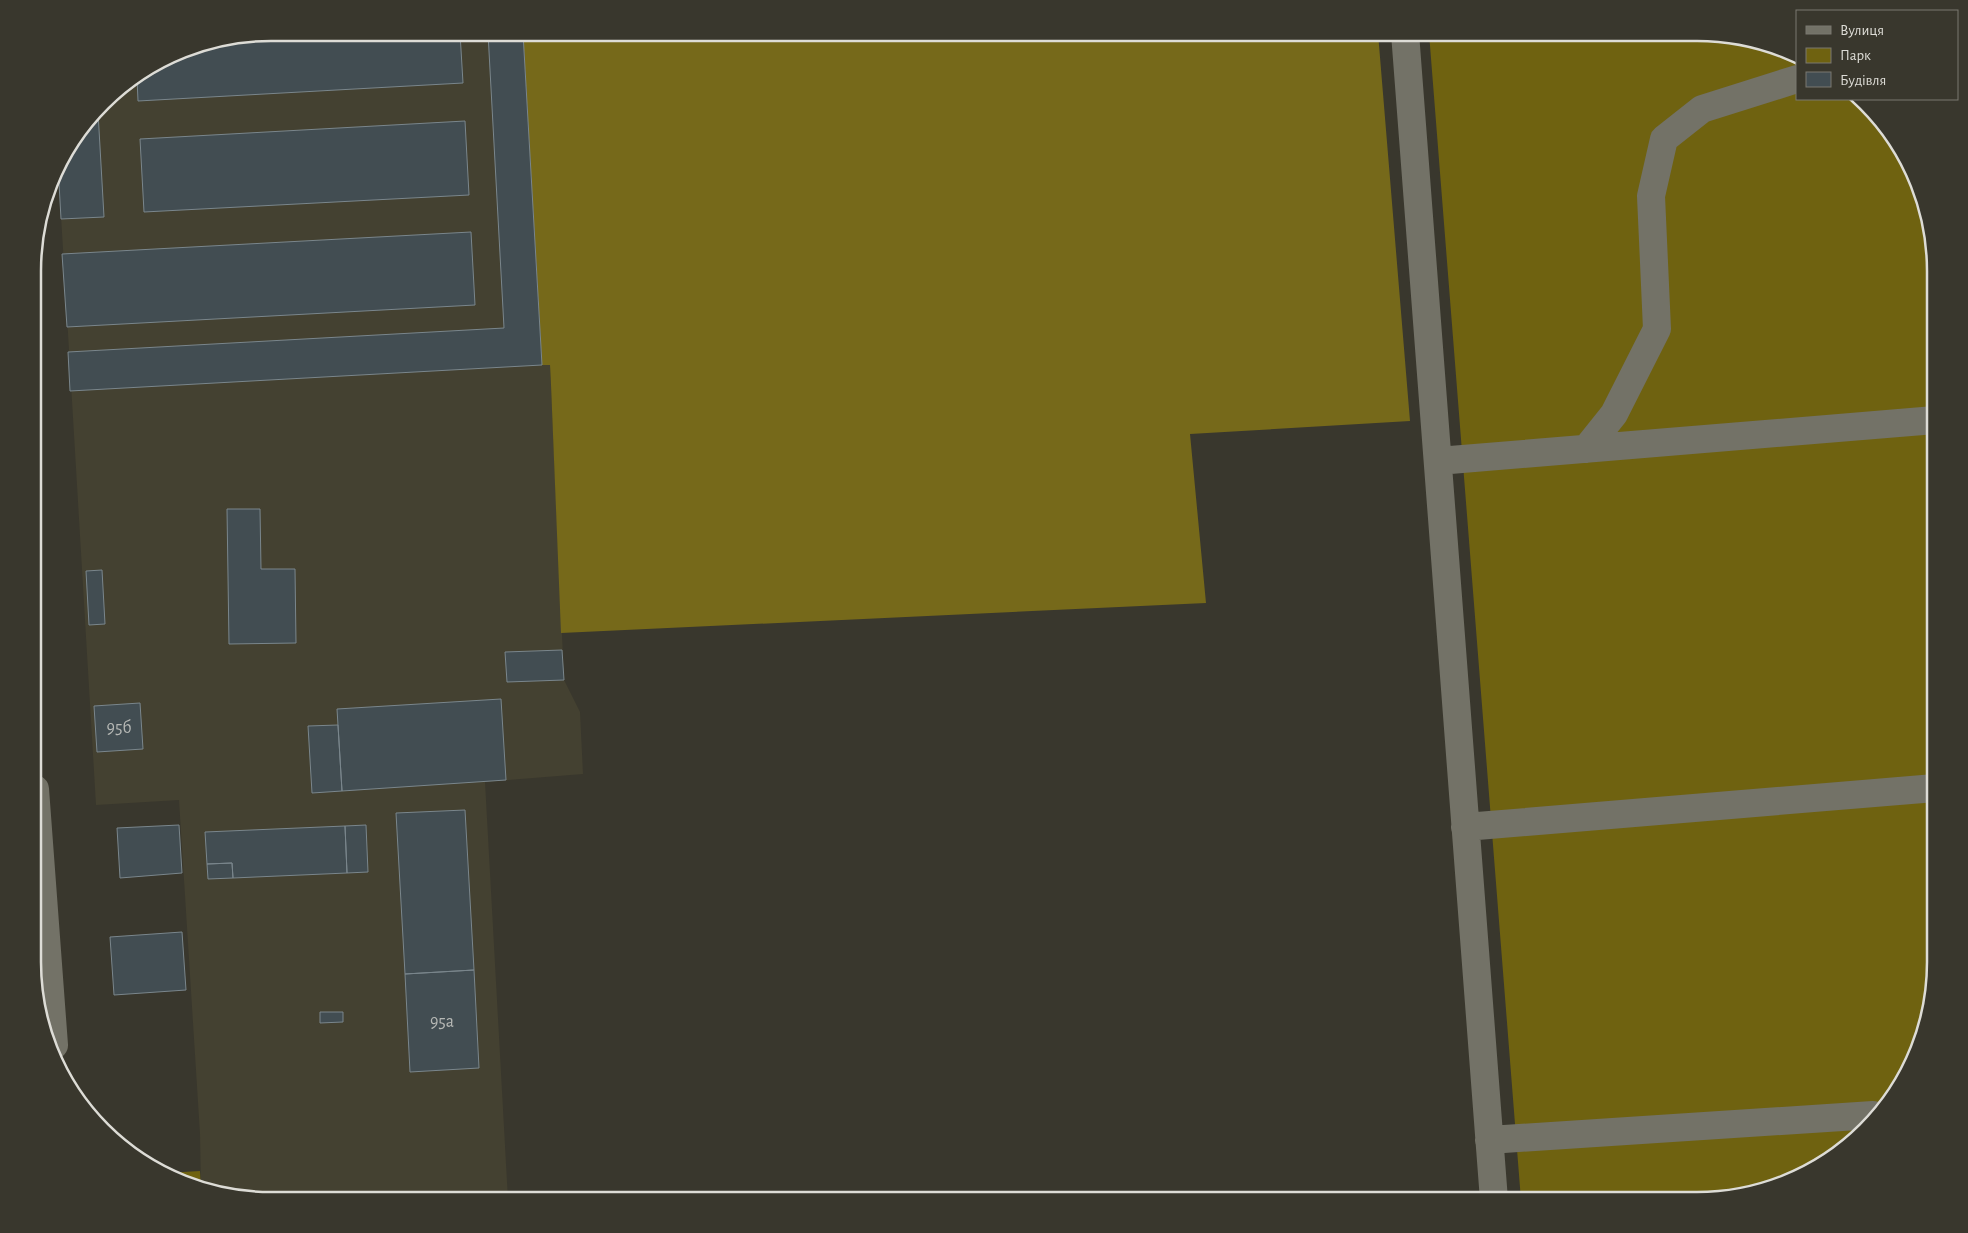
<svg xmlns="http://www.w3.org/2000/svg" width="1968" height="1233" font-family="'Alegreya Sans',sans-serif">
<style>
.built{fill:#444131}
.green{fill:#6f6210}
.forest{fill:#76691a}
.building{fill:#424d52;stroke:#7a868c}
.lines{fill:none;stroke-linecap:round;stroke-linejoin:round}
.minor{stroke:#737267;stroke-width:28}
.labels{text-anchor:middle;stroke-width:4;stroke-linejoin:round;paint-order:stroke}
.number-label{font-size:18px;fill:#b6b8b5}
.rim{fill:none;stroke:#dddcd6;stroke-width:2.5}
</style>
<rect width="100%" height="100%" fill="#39372d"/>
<path class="built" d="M271,33H523L542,365H550L551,385L564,680L580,712L583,774L485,782L508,1200H271L209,1192L201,1188L200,1134L179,800L96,805L58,165L114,92L180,51Z"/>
<path class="green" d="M1429,33H1697L1759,41L1797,58V99H1854L1904,152L1935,256V977L1923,1038L1895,1094L1816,1169L1712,1200H1521Z
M200,1171L201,1188L166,1173Z"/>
<path class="forest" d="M523,33H1378L1410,421L1190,434L1206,603L561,633L551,385L550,365H542Z"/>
<path class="building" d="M271,32L460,33L463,83L138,101L137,78L180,51Z
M488,33H523L542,365L70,391L68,352L504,328Z
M98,112L104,217L61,219L58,165Z
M465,121L469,195L144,212L140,139Z
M471,232L475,305L67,327L62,254Z
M227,509H260L261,569H295L296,643L229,644Z
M102,570L105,624L89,625L86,571Z
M562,650L564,680L507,682L505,652Z
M501,699L506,780L342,791L337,709Z
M140,703L143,749L97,752L94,706Z
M338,725L342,791L312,793L308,726Z
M465,810L474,970L405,974L396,813Z
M179,825L182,873L120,878L117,828Z
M366,825L368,872L347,873L345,826Z
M345,826L347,873L233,878L232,863L207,864L205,832Z
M232,863L233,878L208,879L207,864Z
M182,932L186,990L114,995L110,937Z
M474,970L479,1068L410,1072L405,974Z
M320,1012H343V1022L320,1023Z"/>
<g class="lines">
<path class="minor" d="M1405,33L1494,1200
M1586,449L1614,414L1657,329L1651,196L1664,139L1702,109L1797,79
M1438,461L1935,420
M35,789L54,1045
M1465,827L1935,788
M1489,1140L1873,1115"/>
</g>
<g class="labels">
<g class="number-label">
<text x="119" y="733">95б</text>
<text x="442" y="1027">95а</text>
</g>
</g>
<path d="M0 0H1968V1233H0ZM271 41H1697A230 230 0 0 1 1927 271V962A230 230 0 0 1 1697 1192H271A230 230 0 0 1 41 962V271A230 230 0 0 1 271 41Z" fill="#39372d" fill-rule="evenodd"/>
<path class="rim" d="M271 41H1697A230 230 0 0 1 1927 271V962A230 230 0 0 1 1697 1192H271A230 230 0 0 1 41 962V271A230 230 0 0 1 271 41Z"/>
<rect x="1796" y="10" width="162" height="90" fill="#39372d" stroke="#7b7971"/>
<rect x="1806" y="26" width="25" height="8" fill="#737267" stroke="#7b7971"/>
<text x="1840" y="35" font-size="15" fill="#dddcd6">Вулиця</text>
<rect x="1806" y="48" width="25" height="15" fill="#6f6210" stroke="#7b7971"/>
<text x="1840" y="60" font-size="15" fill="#dddcd6">Парк</text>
<rect x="1806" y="72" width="25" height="15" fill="#424d52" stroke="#7b7971"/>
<text x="1840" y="85" font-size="15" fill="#dddcd6">Будівля</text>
</svg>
